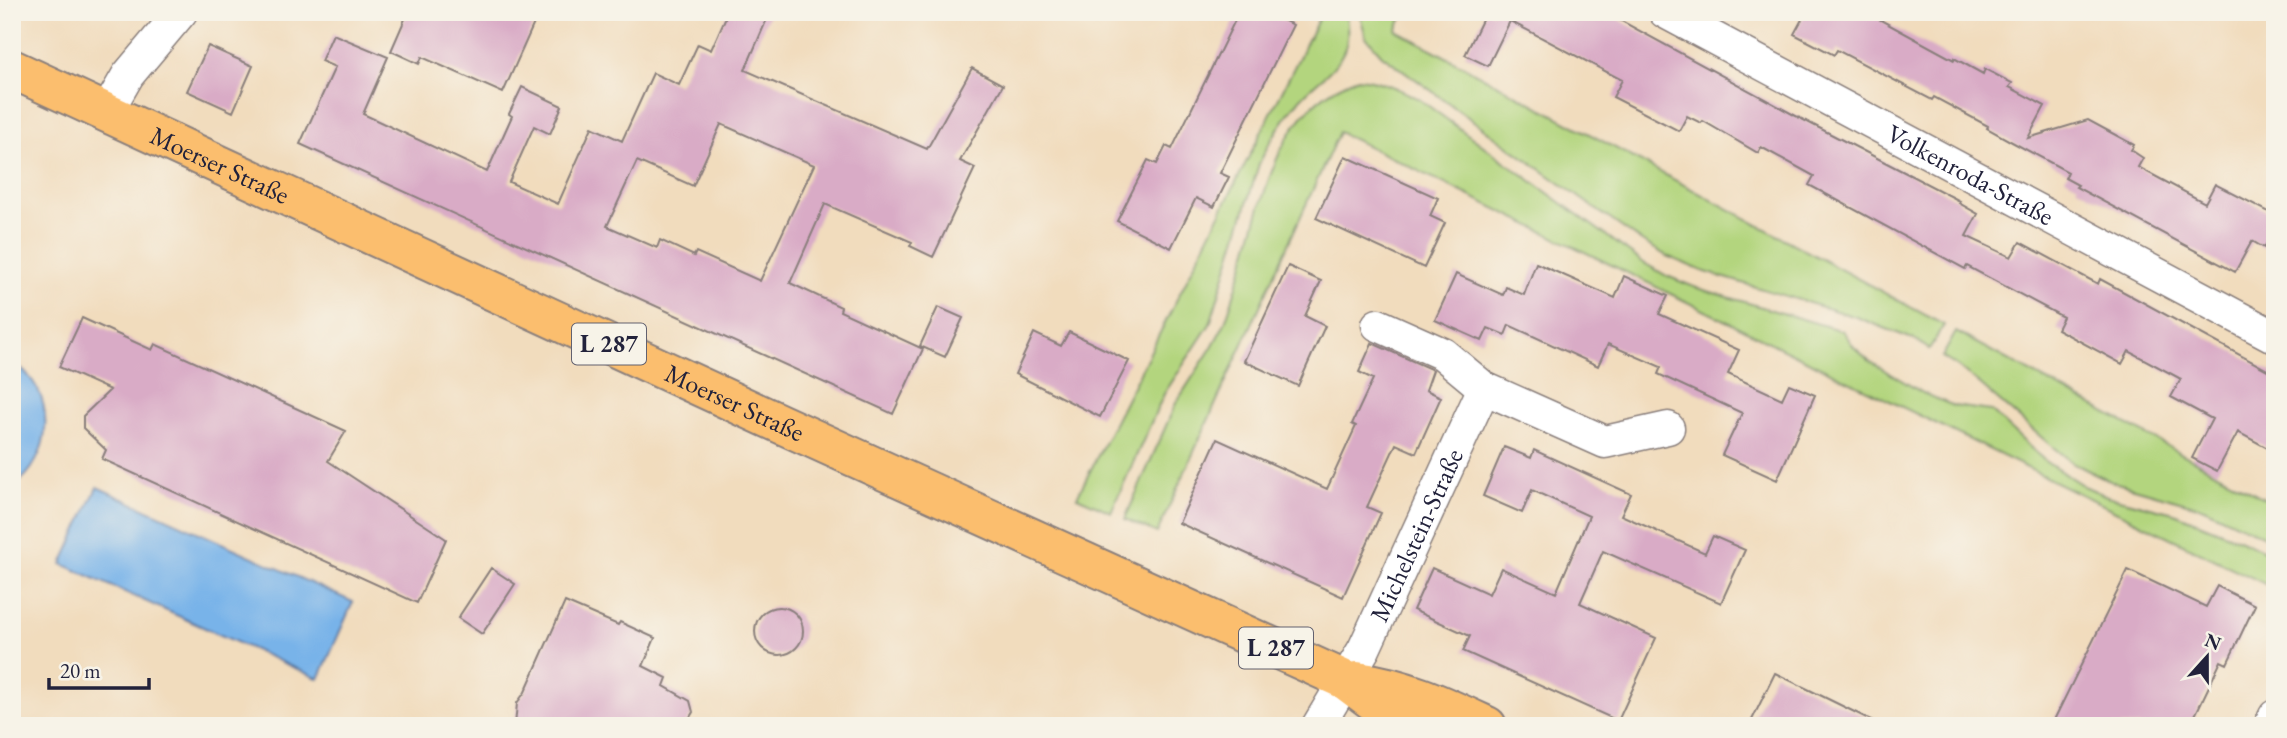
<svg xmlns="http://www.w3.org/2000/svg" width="2287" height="738" font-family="'EB Garamond',serif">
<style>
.green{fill:#b3d57e;stroke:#6a7c5c;stroke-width:2}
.water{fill:#78b3e9;stroke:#4d6a92;stroke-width:2}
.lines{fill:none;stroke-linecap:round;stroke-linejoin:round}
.stream{stroke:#78b3e9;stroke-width:10}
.building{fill:#d9abc6;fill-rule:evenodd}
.street-casing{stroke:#8a7f7c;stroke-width:35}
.primary-casing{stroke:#8a7f7c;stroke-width:42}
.street{stroke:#fff;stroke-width:32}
.primary{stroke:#fbbe6e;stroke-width:38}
.labels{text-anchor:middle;stroke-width:5;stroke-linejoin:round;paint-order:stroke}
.shield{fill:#f7f3e8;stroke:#62616f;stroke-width:2}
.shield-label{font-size:24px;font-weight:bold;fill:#22223b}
.street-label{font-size:26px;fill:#22223b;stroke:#f7f3e8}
</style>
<rect width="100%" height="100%" fill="#f7f3e8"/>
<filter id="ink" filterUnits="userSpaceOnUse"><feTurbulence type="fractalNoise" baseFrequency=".0143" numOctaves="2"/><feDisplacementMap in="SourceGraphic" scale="14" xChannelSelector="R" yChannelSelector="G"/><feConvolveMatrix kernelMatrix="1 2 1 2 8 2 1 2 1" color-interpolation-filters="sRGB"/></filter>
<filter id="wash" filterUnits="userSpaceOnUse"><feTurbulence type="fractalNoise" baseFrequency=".00686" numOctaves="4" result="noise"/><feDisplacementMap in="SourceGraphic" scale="28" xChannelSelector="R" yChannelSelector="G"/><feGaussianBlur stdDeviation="1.57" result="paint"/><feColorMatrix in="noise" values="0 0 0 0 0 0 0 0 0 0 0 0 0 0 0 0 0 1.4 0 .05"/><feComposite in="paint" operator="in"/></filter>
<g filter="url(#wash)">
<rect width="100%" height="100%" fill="#f1dcbd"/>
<path class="green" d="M1322,12H1346C1347,23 1349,35 1346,45C1339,69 1316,81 1300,99C1283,119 1270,140 1259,164L1210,324L1164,394L1111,512L1077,497Z
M1359,12H1405L1396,30L1944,325L1929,349L1915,340L1856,317L1702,271L1667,256L1640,240L1597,210L1382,55L1366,37Z
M1358,78C1381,80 1399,89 1419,99L1644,263L1667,276L1694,287L1843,331L1854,347L1871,362L1923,393L1954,406L1991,411L2046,462L2084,486L2107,496L2174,513L2239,539L2275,556V589L1339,132L1157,533L1125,519L1176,403L1212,347L1224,325C1235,294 1244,263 1253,231C1271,168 1289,102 1358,78Z
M1956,332L2275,504V541L2204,508L2110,481L2085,469L2070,461L2048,443L1964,371L1942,357Z"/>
<path class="water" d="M12,363C59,388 54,461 12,487Z
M97,487L353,602L319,679L62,564Z"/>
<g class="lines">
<path class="stream" d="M12,720L19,726"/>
</g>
<g id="blocks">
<path class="building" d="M408,12H539L503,93L422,57L419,64L391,51Z
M728,12H770L745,70L927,149L972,68L1003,85L960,161L975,168L933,257L910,246L912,242L825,204L790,283L841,307L840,311L923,349L893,414L300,144L335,67L321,61L333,34L388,57L363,114L487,172L512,116L509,114L522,87L562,106L550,134L534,126L509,182L558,204L592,127L622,141L653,73L679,85L698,44L711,50ZM721,124L814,165L760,281L696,252L694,256L660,240L657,248L607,226L637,161L693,186Z
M1239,12H1267L1293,25L1220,173L1229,177L1214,207L1196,198L1171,248L1117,221L1148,160L1157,164L1166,146L1172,149Z
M1486,12H1605L1796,116L1960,201L1959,203L1978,214L1966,236L2011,257L2020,242L2098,284L2100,279L2275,374V452L2238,432L2217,471L2192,458L2212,419L2171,397L2181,379L2129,351L2122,364L2057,329L2063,317L1967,266L1965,269L1809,185L1814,176L1761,147L1758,153L1703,121L1701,123L1687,116L1679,131L1613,97L1622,80L1510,21L1488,66L1465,55Z
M1806,12H1866L1954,60V58L1983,74L1985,69L2012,83L2009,87L2045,106L2028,138L2088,120L2134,145L2131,150L2143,158L2138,167L2205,203L2215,184L2275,215V229L2264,248L2252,241L2235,272L2076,187L2078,185L2065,178L2068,172L2012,142L1987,128L1988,126L1934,97L1932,100L1837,50L1834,55L1794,34Z
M208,46L253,66L233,112L187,91Z
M1345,156L1438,198L1430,216L1445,223L1424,268L1316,218Z
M1536,263L1615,298L1624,276L1668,296L1659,314L1739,350L1728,374L1782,399L1789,384L1815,395L1777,480L1722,455L1742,413L1658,374L1661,367L1608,344L1598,366L1509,325L1505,335L1488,328L1482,341L1435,320L1456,274L1503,295L1506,287L1524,295Z
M1288,266L1321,281L1305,316L1325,326L1298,386L1244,361Z
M938,307L963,318L945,357L920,346Z
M82,318L152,350L155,344L346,431L328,461L446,539L417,603L102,459L106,450L83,428V416L110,390L59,367Z
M1069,332L1129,361L1100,417L1015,374L1034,333L1061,346Z
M1372,343L1433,370L1426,390L1441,397L1416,453L1396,444L1367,507L1381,513L1343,597L1179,523L1217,439L1327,489L1356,426L1352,424L1373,379L1359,372Z
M1504,447L1531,458L1534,450L1631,494L1621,515L1705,553L1713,536L1745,550L1721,603L1603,551L1580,603L1656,638L1618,721L1463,651L1470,636L1413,610L1432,568L1489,594L1501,568L1556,593L1589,516L1532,490L1522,513L1483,496Z
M491,568L515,584L482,634L458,618Z
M2128,570L2206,607L2217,586L2255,605L2227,664L2221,661L2190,726H2051Z
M565,602L618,625L620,622L655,638L643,666L667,678L664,686L690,701L693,712L687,722L681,726H515L517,703L525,692Z
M755 631a24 24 0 1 1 48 0a24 24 0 1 1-48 0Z
M1775,673L1883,726H1749Z"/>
</g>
</g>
<g filter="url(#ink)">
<use href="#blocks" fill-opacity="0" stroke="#8a7f7c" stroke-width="2"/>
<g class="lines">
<g class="street-casing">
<g id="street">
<path id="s1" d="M1665,12L2275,337"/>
<path d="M106,113L128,75L181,12"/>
<path d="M1378,325L1443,354L1484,388L1605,442L1668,428"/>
<path id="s2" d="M1318,726L1364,649L1484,388"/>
<path d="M2270,726L2275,716"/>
</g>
</g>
<g class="primary-casing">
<g id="primary">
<path id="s3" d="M12,69L781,424L1345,680L1381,707L1417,726"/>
<path d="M1357,681C1405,687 1444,706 1487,726"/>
</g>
</g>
<use href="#street" class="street"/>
<use href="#primary" class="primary"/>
</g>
</g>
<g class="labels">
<g class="shield">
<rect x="572" y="323.5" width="74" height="41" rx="5"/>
<rect x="1239" y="627.5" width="74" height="41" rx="5"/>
</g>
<g class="shield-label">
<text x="609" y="352">L 287</text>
<text x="1276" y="656">L 287</text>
</g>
<g class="street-label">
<text dy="9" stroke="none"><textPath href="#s3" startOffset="229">Moerser Straße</textPath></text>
<text dy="9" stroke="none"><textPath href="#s1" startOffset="346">Volkenroda-Straße</textPath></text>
<text dy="9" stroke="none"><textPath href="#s3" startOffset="796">Moerser Straße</textPath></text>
<text dy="9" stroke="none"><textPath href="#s2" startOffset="215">Michelstein-Straße</textPath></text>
</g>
</g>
<rect width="2287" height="738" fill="none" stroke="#f7f3e8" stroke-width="42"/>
<g transform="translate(2207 657) rotate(21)" stroke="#f7f3e8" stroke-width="5" paint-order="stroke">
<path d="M0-5L12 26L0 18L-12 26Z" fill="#22223b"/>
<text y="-10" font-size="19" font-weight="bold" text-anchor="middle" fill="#22223b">N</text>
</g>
<path d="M49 678v10h100v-10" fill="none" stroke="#22223b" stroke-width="3.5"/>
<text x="60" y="678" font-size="21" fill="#22223b" stroke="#f7f3e8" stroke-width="5" paint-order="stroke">20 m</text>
</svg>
